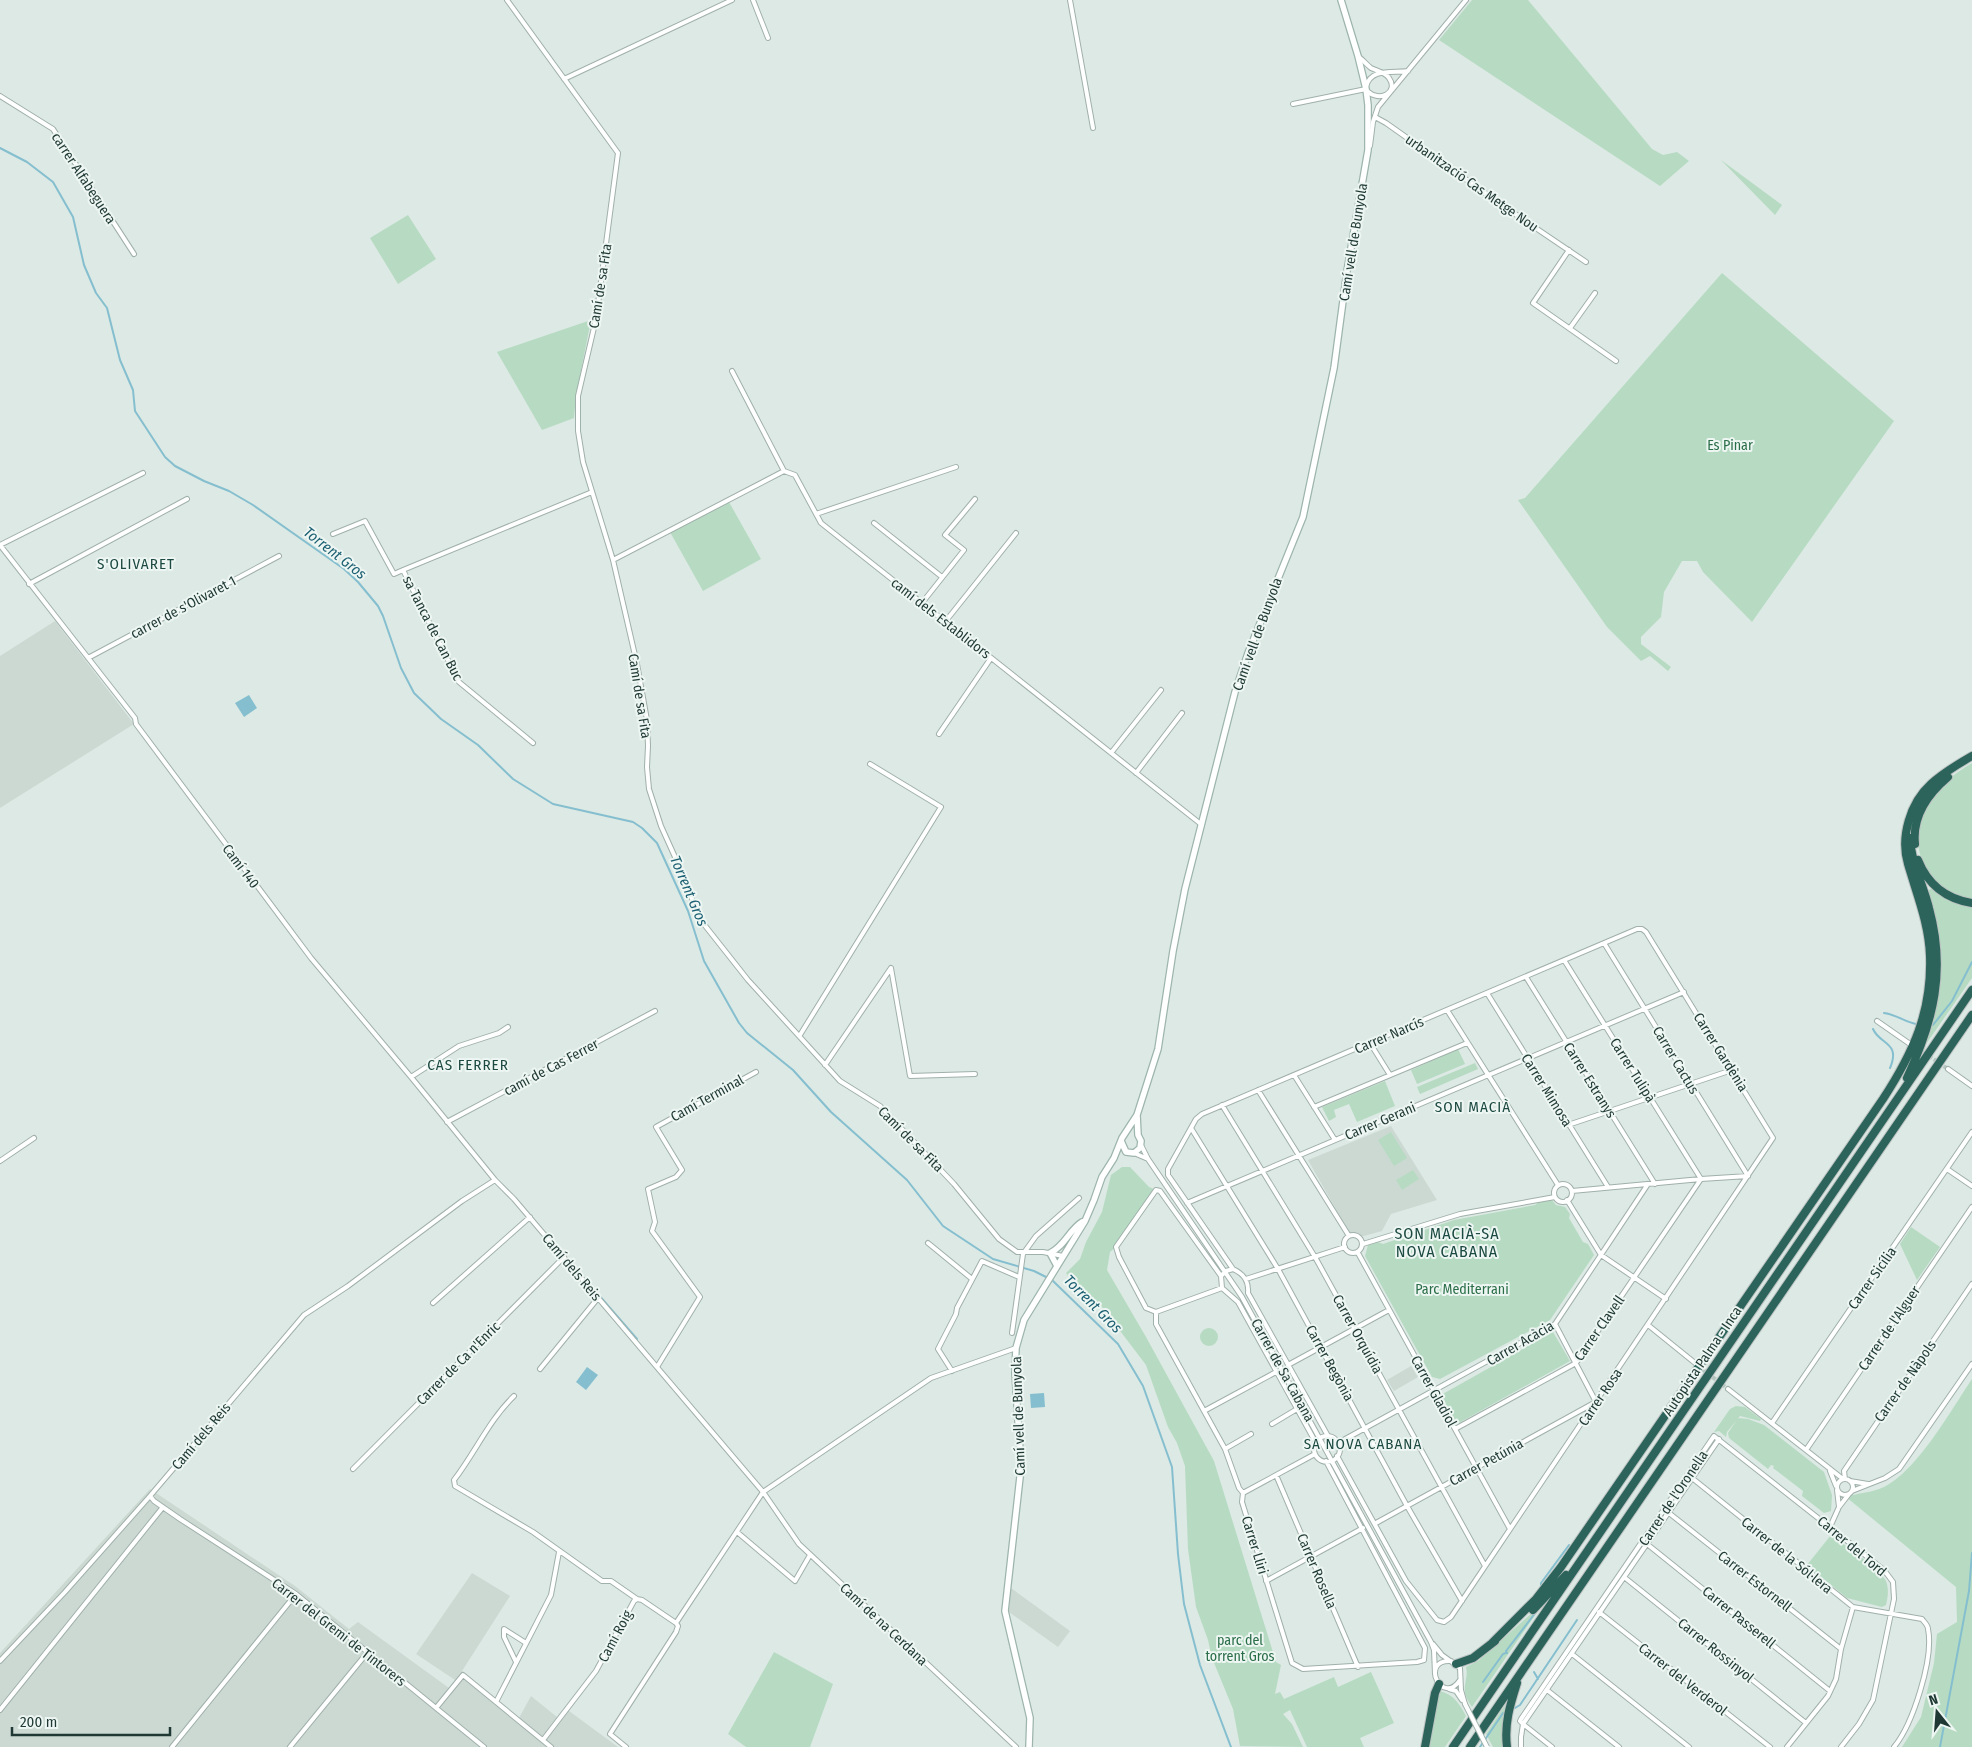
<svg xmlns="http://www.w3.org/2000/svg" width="1972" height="1747" font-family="'Fira Sans Condensed',sans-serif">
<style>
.built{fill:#ccd9d3}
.green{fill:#b6dbc2}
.water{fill:#85bfcf}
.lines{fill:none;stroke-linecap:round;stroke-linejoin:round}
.stream{stroke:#85bfcf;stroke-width:2}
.street-tunnel{stroke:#b7c6c1;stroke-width:4;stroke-dasharray:4 2;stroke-linecap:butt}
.street-casing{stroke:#a0b0ab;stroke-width:6}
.secondary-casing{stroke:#9db5ad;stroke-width:8}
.highway-casing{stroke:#bcc3c2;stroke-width:10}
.street{stroke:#fff;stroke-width:4}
.secondary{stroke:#fff;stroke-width:5.5}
.highway{stroke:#2c645b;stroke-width:8}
.street-bridge-casing{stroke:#a0b0ab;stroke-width:6;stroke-linecap:butt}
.street-bridge{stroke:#fff;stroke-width:4}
.labels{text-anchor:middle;stroke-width:4;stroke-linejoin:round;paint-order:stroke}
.street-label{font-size:14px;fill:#1f3833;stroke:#edf6f2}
.park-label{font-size:14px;fill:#2a6e48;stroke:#edf6f2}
.water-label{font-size:15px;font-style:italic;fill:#1b5f72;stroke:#edf6f2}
.neighbourhood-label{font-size:15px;letter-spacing:1px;fill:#1c4941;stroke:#edf6f2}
.quarter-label{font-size:16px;letter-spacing:1px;fill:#1c4941;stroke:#edf6f2}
</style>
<rect width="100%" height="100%" fill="#dde9e4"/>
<path class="built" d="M55,621L134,724L0,808V656Z
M1391,1126L1437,1200L1391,1214L1382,1231L1364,1236H1351L1308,1160Z
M1411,1366L1418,1377L1394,1391L1387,1380Z
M150,1489L295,1586L349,1629L358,1622L449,1688L455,1680L416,1654L472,1573L510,1596L462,1671L519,1718L531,1696L557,1717L565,1708L618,1747H0V1653Z
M1011,1588L1070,1631L1058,1647L1009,1612Z"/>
<path class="green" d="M1472,0H1528L1652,149L1663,155L1677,152L1689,161L1660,186L1439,40Z
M1721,160L1782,205L1775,215Z
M408,215L436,259L398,284L370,238Z
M1722,273L1894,421L1752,622L1703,572L1697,561H1682L1664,592L1661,617L1641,637V644L1671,667L1668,671L1650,656L1641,661L1607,627L1518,500L1525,498Z
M591,320L576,396L574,418L542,430L497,352Z
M729,502L761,559L703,591L670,532Z
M1972,763V899C1927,893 1906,848 1925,808C1934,789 1955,773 1972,763Z
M1932,888L1951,900L1972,906V978L1924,1047L1938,996L1940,971L1927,891Z
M1458,1049L1465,1064L1417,1084L1411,1070Z
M1475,1063L1478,1069L1420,1094L1417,1087Z
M1385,1081L1395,1106L1357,1122L1349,1104L1334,1110L1336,1117L1329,1121L1322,1107Z
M1391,1132L1407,1158L1394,1166L1378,1140Z
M1122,1167H1130L1149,1187L1156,1190L1116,1247L1110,1252L1107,1270L1146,1337L1214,1461L1276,1662L1281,1665L1275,1694L1280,1692L1284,1699L1334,1677L1338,1687L1371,1672L1394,1723L1360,1738L1364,1747H1307L1290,1710L1283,1714L1292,1724L1303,1747L1240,1746L1233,1709L1212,1658L1208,1640L1196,1607L1188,1549L1185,1466L1177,1443L1168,1427L1146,1365L1102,1307L1083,1294L1066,1273L1080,1259L1086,1242L1102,1212L1111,1175Z
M1413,1170L1419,1179L1402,1190L1396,1180Z
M1552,1200L1556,1205L1565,1207L1570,1214L1569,1218L1583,1242L1588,1244L1594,1255L1550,1320L1440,1379L1432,1377L1365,1256L1368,1245L1378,1242L1383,1244L1454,1220L1535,1205L1539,1202Z
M1911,1227L1940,1247L1917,1280L1900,1244Z
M1200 1337a9 9 0 1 1 18 0a9 9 0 1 1-18 0Z
M1553,1332L1570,1361L1457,1424L1441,1395Z
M1972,1379V1747H1902L1921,1717L1934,1663L1937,1634L1957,1622L1956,1587L1846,1497C1857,1493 1868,1493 1879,1489C1914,1477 1951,1410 1972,1379Z
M1736,1406L1745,1407L1761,1419L1760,1421L1740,1416L1727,1432L1726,1437L1719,1431L1714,1432L1730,1409Z
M1738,1418L1748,1419L1764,1425L1824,1472L1832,1495L1831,1511L1824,1513L1802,1496L1803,1491L1773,1468L1774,1466L1771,1465L1768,1469L1729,1438L1728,1433Z
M1831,1535C1844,1545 1879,1568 1886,1581C1889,1589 1888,1597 1886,1605L1882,1607L1847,1598L1807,1565Z
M1541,1605H1542L1472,1707C1470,1704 1467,1700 1466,1696C1462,1686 1469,1677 1466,1667L1478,1661Z
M774,1652L833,1684L810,1747H746L728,1734Z
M1440,1691C1454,1695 1459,1703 1466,1716L1445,1747H1427L1433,1725L1437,1696H1439Z
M1505,1705L1503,1733L1505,1747H1493L1486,1734Z"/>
<path class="water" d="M249,695L257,708L244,717L235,703Z
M587,1367L598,1375L586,1390L576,1382Z
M1044,1393L1045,1407L1031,1408L1030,1394Z"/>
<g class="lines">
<path class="stream" d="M0,148L27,162L53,182L73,217L84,265L96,293L107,308L120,360L133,390L135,411L165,457L175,466L204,481L229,491L253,505L344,569L358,582L378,606L383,616L401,668L414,693L441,719L478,745L513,779L553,804L633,822L642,828L657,843L688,911L704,961L739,1023L747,1033L793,1070L831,1112L907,1180L943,1226L993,1259L1034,1271L1048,1278
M1884,1013C1895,1014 1905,1022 1916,1024
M1933,1025L1952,1001L1972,962
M1873,1029C1880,1045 1901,1042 1890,1068
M1052,1280L1118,1344L1143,1386L1172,1467L1178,1554L1184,1604L1200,1665L1231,1747
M597,1293L637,1339
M1541,1587V1583L1569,1545
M1507,1653L1506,1651L1536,1612
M1534,1672L1538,1679
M1483,1682L1503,1654L1506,1653
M1515,1708L1520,1705L1577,1620
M1480,1747L1503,1713
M1940,1747L1969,1591L1972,1553"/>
<path class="street-tunnel" d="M1919,1049L1948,1069
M1698,1366L1728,1389"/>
<g class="street-casing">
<path id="street" d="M507,0L618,153L596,319L578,396V431L583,462L613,560L637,664L647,720L648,746L647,767L649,789L661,826L684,877L699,918L748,980L840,1081L880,1106L954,1184L999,1239L1017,1252H1043L1063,1256
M753,0L768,38
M1070,0L1093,128
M1359,57C1363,60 1367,65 1371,68C1377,71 1385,72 1389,78C1399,92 1380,103 1367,91
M564,79L732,0
M1366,87C1370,68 1392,73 1408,71
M0,96L53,129L134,254
M1293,104L1366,89
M1375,117L1386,123L1515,214L1586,262
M1370,146L1373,122L1378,107L1466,0
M1569,250L1533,303L1616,361
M1570,328L1595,293
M732,371L784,471L795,475L821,523L1202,825
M816,514L956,467
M874,523L942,577
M333,534L365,521L394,574L403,570
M0,545L135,718L136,724L311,958L411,1077L495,1180L514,1199L763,1492L799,1544L1016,1747
M0,545L143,473
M613,560L784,471
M29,584L187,499
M922,603L964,550L945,535L975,499
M945,622L1016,533
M88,658L279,556
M939,734L991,658
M533,743L459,682L403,570L592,492
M1111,753L1161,690
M1136,773L1182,713
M1604,943L1748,1176
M1526,977L1655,1184
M1487,993L1608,1187
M1447,1010L1558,1185
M1877,1021L1910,1044
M800,1035L941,807L870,764
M1370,1043L1390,1075
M825,1065L891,968L910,1076L975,1074
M1948,1069L1972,1086
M1294,1075L1335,1140
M411,1077L459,1046L499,1033L508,1027
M1258,1090L1349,1236
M1222,1105L1315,1257L1485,1566
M1314,1107L1467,1043
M447,1122L655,1011
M1568,1125L1732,1070
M1191,1128L1278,1269L1407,1506L1462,1601
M1141,1145L1148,1159L1242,1297L1431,1642L1434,1650L1435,1674
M1134,1153L1148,1159
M0,1161L34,1138
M1947,1169L1972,1186
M1554 1193a9 9 0 1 1 18 0a9 9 0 1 1-18 0Z
M1572,1191L1701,1179L1748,1176
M1567,1200L1601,1255L1666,1299
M1187,1203L1684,992
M1344 1244a9 9 0 1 1 18 0a9 9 0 1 1-18 0Z
M928,1243L972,1279
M1363,1244L1460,1214L1555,1197
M1358,1253L1510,1529
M1233,1269L1168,1175V1169L1196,1119L1202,1114L1637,929H1642L1646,932L1773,1138L1451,1617L1444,1622L1437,1620L1406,1581L1337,1456
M1246,1279L1345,1247
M433,1303L530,1217
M1156,1312V1324L1225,1449L1239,1488L1243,1493L1242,1502L1292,1663L1303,1669L1417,1662L1424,1660L1425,1648L1326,1461
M1156,1312L1146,1308L1119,1257L1116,1247L1156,1190L1160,1191L1221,1276
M1156,1312L1222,1288
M1555,1324L1596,1402
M1648,1325L1695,1363
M1012,1333L1023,1254L1036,1236L1079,1198
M1288,1365L1389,1310
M657,1367L700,1297L652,1231L655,1222L648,1189L676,1177L682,1170L656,1127L756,1072
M540,1369L598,1298
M952,1371L938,1349L956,1314L957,1308L982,1261L1019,1277
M1728,1389L1843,1479
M514,1396C489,1420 475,1453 454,1480L455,1486L533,1532L602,1581H611L637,1599
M1204,1411L1276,1372
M1772,1423L1972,1132
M1272,1424L1297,1409
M1455,1429L1576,1363L1701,1179L1564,960
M1314 1449a13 13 0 1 1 26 0a13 13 0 1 1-26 0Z
M1316,1443L1238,1302L1222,1288L1221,1276L1226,1271L1233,1269C1244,1274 1249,1281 1248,1293L1328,1436
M1338,1443L1555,1324L1648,1184
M1225,1449L1251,1434
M1806,1450L1972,1207
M353,1469L564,1257
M1830,1471L1836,1486
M1276,1475L1358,1667
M1692,1478L1853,1607L1922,1619C1924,1622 1928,1625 1928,1629C1934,1658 1913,1724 1894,1747
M1845,1479L1844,1471L1972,1284
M1837 1487a8 8 0 1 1 16 0a8 8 0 1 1-16 0Z
M1850,1481L1868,1484
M1837,1490L1839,1507
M1852,1491L1885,1478L1899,1469L1972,1364
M1243,1493L1315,1454
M1669,1513L1841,1649
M1376,1523L1594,1403
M1830,1527L1839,1507L1849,1494
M737,1532L795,1581L810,1555
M1647,1544L1830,1691
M1624,1577L1806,1723
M1266,1581L1363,1528
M1599,1612L1770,1747
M1433,1644L1442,1655L1460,1668L1461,1690L1465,1704
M1572,1654L1689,1747
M0,1661L65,1592L150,1496
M1451,1661C1419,1659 1442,1707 1460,1680
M516,1662L504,1637V1629L526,1643
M1449,1689L1456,1691L1462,1700
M1547,1690L1619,1747
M496,1702L551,1595L559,1552
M436,1708L463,1675L551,1747
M0,1710L163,1507
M1523,1724L1520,1721L1521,1719L1714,1436L1884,1570L1893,1582L1894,1599L1873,1700L1859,1724L1841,1747
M1523,1724L1552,1747
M543,1740L596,1671L634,1601L637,1599L642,1600L676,1623L763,1492L931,1378L1016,1348
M172,1747L296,1594
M290,1747L367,1653
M484,1747L296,1594L180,1519L154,1501L150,1496L304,1315L348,1286L462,1201L495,1180
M626,1747L610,1734L676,1632L678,1626L676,1623
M1521,1747V1737L1523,1724L1719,1439
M1787,1747L1828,1696L1836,1679L1841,1649L1853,1607"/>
</g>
<g class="secondary-casing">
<path id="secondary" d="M1121,1141L1126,1152L1134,1153L1140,1148L1141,1141L1138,1135L1137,1115
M1057,1266L1050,1253C1065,1246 1069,1230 1082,1222
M1029,1747L1030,1718L1005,1611L1021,1468L1015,1373L1016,1348L1024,1320L1085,1221L1094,1200L1102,1177L1114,1158L1122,1138L1137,1115L1158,1049L1173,951L1185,889L1235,692L1248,653L1303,517L1334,368L1347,271L1368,150V105L1366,89L1358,56L1341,0"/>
</g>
<g class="highway-casing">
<path id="highway" d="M1915,844C1912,816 1928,794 1948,777
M1918,860C1928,885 1946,899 1972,903
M1907,1078C1934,1020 1946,970 1929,908C1923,884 1911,862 1910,838
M1533,1610L1566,1575
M1492,1643L1536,1599L1561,1567L1883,1099C1913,1053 1932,1012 1930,956C1929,924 1917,895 1908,864C1900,837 1910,803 1931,784C1943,773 1958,764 1972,756
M1456,1664L1473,1658L1495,1641
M1425,1747L1435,1693L1439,1684
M1453,1747L1972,990
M1470,1747L1972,1015
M1507,1747C1504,1724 1510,1705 1517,1683"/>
</g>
<use href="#street" class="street"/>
<use href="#secondary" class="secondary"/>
<use href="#highway" class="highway"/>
<g class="street-bridge-casing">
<path id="street-bridge" d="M1465,1704L1487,1747"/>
</g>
<use href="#street-bridge" class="street-bridge"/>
</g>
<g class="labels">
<g class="street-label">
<text transform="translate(84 178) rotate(57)" y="5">carrer Alfabeguera</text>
<text transform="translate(1472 183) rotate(35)" y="5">urbanització Cas Metge Nou</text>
<text transform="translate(1353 242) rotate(-81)" y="5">Camí vell de Bunyola</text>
<text transform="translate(600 286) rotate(-81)" y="5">Camí de sa Fita</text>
<text transform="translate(183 607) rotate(-28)" y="5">carrer de s'Olivaret 1</text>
<text transform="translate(941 618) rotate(38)" y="5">camí dels Establidors</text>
<text transform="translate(433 628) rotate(63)" y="5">sa Tanca de Can Buc</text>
<text transform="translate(1257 634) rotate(-70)" y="5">Camí vell de Bunyola</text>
<text transform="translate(640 696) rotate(81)" y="5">Camí de sa Fita</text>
<text transform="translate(241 866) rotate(53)" y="5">Camí 140</text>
<text transform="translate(1389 1035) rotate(-23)" y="5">Carrer Narcís</text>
<text transform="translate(1721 1052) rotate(58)" y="5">Carrer Gardènia</text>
<text transform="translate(1676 1060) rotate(59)" y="5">Carrer Cactus</text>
<text transform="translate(551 1067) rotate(-28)" y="5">camí de Cas Ferrer</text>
<text transform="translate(1633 1070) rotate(58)" y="5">Carrer Tulipà</text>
<text transform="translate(1590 1080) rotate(58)" y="5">Carrer Estranys</text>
<text transform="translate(1547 1090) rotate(58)" y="5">Carrer Mimosa</text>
<text transform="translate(707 1098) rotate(-29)" y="5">Camí Terminal</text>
<text transform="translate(1380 1121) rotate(-23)" y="5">Carrer Gerani</text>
<text transform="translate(911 1139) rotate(45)" y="5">Camí de sa Fita</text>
<text transform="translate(572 1267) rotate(50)" y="5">Camí dels Reis</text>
<text transform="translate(1872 1278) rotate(-55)" y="5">Carrer Sicília</text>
<text transform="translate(1599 1328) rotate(-55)" y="5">Carrer Clavell</text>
<text transform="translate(1889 1328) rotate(-56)" y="5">Carrer de l'Alguer</text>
<text transform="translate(1358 1334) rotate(61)" y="5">Carrer Orquídia</text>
<text transform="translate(1520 1343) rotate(-30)" y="5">Carrer Acàcia</text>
<text transform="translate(1702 1361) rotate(-56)" y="5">Autopista Palma - Inca</text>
<text transform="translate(458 1363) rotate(-45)" y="5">Carrer de Ca n'Enric</text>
<text transform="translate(1330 1363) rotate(61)" y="5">Carrer Begònia</text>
<text transform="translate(1283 1370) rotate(61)" y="5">Carrer de Sa Cabana</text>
<text transform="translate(1905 1381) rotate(-55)" y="5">Carrer de Nàpols</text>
<text transform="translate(1434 1391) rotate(61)" y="5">Carrer Gladiol</text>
<text transform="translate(1600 1397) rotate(-56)" y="5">Carrer Rosa</text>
<text transform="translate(1018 1416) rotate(-92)" y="5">Camí vell de Bunyola</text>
<text transform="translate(201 1436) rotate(-50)" y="5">Camí dels Reis</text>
<text transform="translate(1486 1462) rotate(-29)" y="5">Carrer Petúnia</text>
<text transform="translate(1673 1498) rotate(-56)" y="5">Carrer de l'Oronella</text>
<text transform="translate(1255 1545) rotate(73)" y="5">Carrer Lliri</text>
<text transform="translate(1852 1546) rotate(40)" y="5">Carrer del Tord</text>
<text transform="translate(1787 1555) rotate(39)" y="5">Carrer de la Sól·lera</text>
<text transform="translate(1317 1571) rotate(67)" y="5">Carrer Rosella</text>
<text transform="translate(1755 1581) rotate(38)" y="5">Carrer Estornell</text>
<text transform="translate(1739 1617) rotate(39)" y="5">Carrer Passerell</text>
<text transform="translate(884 1624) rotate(43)" y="5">Camí de na Cerdana</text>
<text transform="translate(339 1632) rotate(38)" y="5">Carrer del Gremi de Tintorers</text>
<text transform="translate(615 1636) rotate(-62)" y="5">Camí Roig</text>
<text transform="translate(1716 1650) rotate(39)" y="5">Carrer Rossinyol</text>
<text transform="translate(1683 1679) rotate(38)" y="5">Carrer del Verderol</text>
</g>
<g class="park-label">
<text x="1730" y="450">Es Pinar</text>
<text x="1462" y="1294">Parc Mediterrani</text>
<text x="1240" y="1645">parc del<tspan x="1240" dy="16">torrent Gros</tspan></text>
</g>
<g class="water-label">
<text transform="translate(335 553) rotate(38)" y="5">Torrent Gros</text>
<text transform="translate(689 891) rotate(67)" y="5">Torrent Gros</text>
<text transform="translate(1093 1304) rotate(45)" y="5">Torrent Gros</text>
</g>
<g class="neighbourhood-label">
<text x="136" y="569">S'OLIVARET</text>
<text x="468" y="1070">CAS FERRER</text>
<text x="1473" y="1112">SON MACIÀ</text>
<text x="1363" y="1449">SA NOVA CABANA</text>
</g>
<g class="quarter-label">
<text x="1447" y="1239">SON MACIÀ-SA<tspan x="1447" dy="18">NOVA CABANA</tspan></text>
</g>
</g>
<g transform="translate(1937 1712) rotate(343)" stroke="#edf6f2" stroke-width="4" paint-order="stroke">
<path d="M0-4L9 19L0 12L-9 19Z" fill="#1f3833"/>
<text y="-8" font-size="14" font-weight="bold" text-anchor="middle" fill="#1f3833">N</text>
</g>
<path d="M12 1727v8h158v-8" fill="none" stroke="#1f3833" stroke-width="2.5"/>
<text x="20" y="1727" font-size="15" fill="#1f3833" stroke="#edf6f2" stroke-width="4" paint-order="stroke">200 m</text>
</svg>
